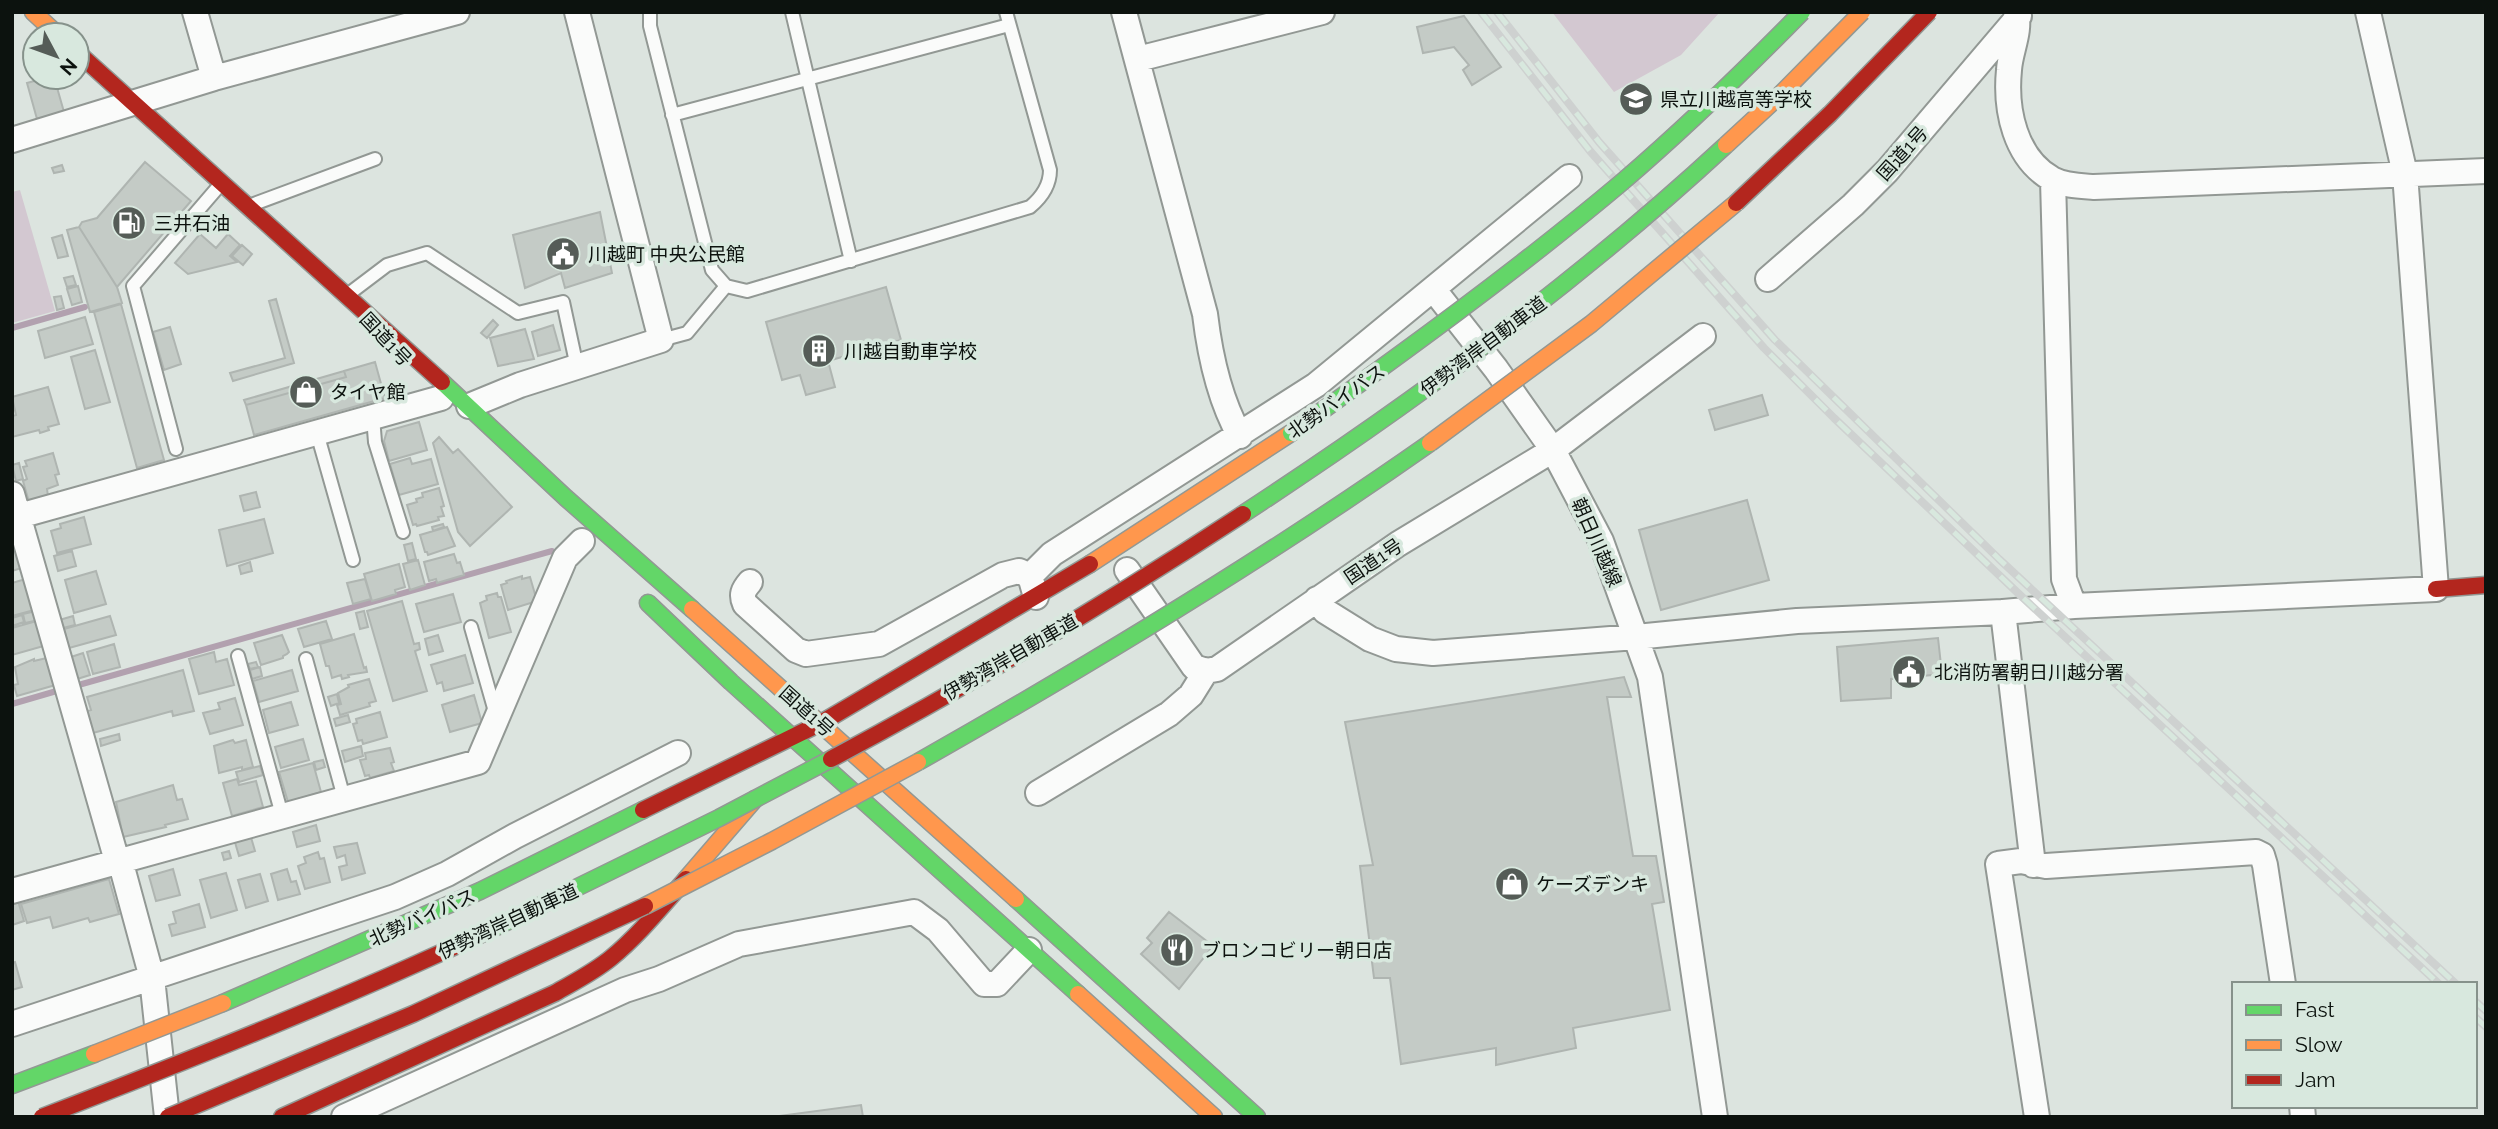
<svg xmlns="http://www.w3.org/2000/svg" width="2498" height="1129" font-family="Raleway,'Noto Sans JP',sans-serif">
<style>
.green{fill:#d3c8d1}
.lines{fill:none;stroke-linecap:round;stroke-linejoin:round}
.stream{stroke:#b2a1af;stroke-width:6}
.building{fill:#c4cbc6;stroke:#afb5b1;stroke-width:2}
.lane-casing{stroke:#929894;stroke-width:16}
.street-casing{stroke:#929894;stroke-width:28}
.fast-casing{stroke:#929894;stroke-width:19}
.slow-casing{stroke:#929894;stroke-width:19}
.jam-casing{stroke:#929894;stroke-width:19}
.lane{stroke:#fafbfa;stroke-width:12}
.street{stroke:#fafbfa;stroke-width:24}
.fast{stroke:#63d668;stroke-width:16}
.slow{stroke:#ff974d;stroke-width:16}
.jam{stroke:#b3261e;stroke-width:16}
.rail-casing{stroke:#ced1d0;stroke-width:8}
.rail{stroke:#d8e8de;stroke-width:5;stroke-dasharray:16;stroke-linecap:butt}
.fast-bridge-casing{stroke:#929894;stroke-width:19;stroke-linecap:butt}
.slow-bridge-casing{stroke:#929894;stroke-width:19;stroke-linecap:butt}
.jam-bridge-casing{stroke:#929894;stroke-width:19;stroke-linecap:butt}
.fast-bridge{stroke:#63d668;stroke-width:16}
.slow-bridge{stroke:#ff974d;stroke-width:16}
.jam-bridge{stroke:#b3261e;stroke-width:16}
.labels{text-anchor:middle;stroke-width:7;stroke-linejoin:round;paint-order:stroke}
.poi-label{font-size:19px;fill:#0c120e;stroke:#d8e8de;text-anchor:start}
.street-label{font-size:19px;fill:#0c120e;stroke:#d8e8de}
</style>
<rect width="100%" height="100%" fill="#dce4df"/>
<path class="green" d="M1552,12H1720L1681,55L1614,92Z
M20,190L55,311L12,323V192Z"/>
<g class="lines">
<path class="stream" d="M12,328L85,307
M75,686L552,551
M12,704L60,690"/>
</g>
<path class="building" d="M1464,16L1501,67L1472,85L1463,70L1469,65L1454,47L1423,53L1417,27Z
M49,77H54L64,112L37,119L27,83Z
M145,162L191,201L117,287L79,227L82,222L97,218Z
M62,165L64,171L54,173L52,168Z
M600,212L612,273L565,288L561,273L525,288L513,235Z
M79,227L117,287L122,303L90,312L67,230Z
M200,234L216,248L228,234L240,245L230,256L237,262L188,274L175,263Z
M62,235L68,256L58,258L52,238Z
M242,245L252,254L243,265L232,256Z
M73,276L76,285L67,287L64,278Z
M78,286L82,302L72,305L67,289Z
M886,287L901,340L828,361L835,387L806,395L800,375L782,380L766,322Z
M61,296L64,308L57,310L54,297Z
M276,299L294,363L233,381L230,373L285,358L269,301Z
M121,304L164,460L137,468L94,312Z
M85,317L93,344L45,358L38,331Z
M493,320L498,325L487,338L481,333Z
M553,325L560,350L538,356L532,332Z
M170,327L181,364L164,370L153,332Z
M525,329L534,359L498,366L490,338Z
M95,350L110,402L85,409L71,357Z
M375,362L385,398L254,435L246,405L346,377L344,371Z
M344,371L346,377L246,405L244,400Z
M48,387L59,424L48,427L49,430L40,433L39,430L12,437V416L16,415L12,397Z
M1762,395L1768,415L1715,430L1709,410Z
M419,422L427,450L389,461L384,441L387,431Z
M439,437L453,453L458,449L512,507L470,546L458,532L433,443Z
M53,453L59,474L55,475L58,485L47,489L48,496L29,502L23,481L27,479L23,467L27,466L25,461Z
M410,458L412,464L431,459L438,484L399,495L390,464Z
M19,463L23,479L16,481L12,465Z
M439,488L444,506L441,507L444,516L438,517L439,520L417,526L416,524L413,525L407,505L417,502L416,499L423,497L422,493Z
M256,492L260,507L244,511L240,496Z
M1747,500L1769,580L1661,610L1639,530Z
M84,517L91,544L57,553L51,531L61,528L60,524Z
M264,519L273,553L227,566L219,530Z
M443,524L444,527L433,531L432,527Z
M447,527L455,546L428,555L427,552H425L420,535Z
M18,542L25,567L12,571V544Z
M412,543L416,559L408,561L404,545Z
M72,551L76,566L58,571L54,556Z
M454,554L457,563L460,562L464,575L437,583L436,579L429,581L424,562Z
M418,560L425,585L410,590L403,564Z
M250,562L252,571L241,574L239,566Z
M399,564L405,587L395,590L396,594L372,601L364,574Z
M96,571L106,604L74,613L65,580Z
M522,576V579L530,577L537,601L508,610L501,585L507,583L506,581Z
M29,578L38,609L12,616V583Z
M365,579L371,599L353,604L347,583Z
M497,593L498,597H501L511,632L489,638L480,603L487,600L486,596Z
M453,594L461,622L424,632L416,604Z
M402,601L414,644L419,643L420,649L415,651L427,691L393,701L367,611Z
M36,611L39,620L25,623L23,614Z
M364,611L368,627L360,629L356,613Z
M22,615L24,622L12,626V618Z
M73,616L75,625L59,629L56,621Z
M110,616L116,635L69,648L64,629Z
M40,620L47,645L12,655V628Z
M326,621L332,639L304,647L298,629Z
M354,634L364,668L366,667L367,672L348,675L349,677L342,679L341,675L332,678L329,666H326L320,644Z
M282,635L289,652L287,654L283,656V658L261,665L254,643Z
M438,635L443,651L429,655L425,639Z
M1938,638L1942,674L1891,679V698L1841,701L1837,647Z
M114,644L120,667L93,674L87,652Z
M214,652L216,662L227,659L234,685L199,694L189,659Z
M83,653L90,675L74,680L68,658Z
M465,655L473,683L444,691L442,682L437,684L431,665Z
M51,657L59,684L17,696L14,685L18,684L15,667L34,659V661Z
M256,662L258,667L250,669L248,664Z
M260,667L262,676L252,679L250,670Z
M183,670L194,711L173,716L172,711L93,733L87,711L91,710L87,697Z
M292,670L298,691L259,702L253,681Z
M1624,677L1631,697H1607L1633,856H1656L1664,902L1652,904L1670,1010L1573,1028L1576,1048L1496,1065V1048L1401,1064L1390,978H1374L1360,866L1373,865L1345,722Z
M369,679L376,701L369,703L370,706L340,715L337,705L341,704L338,693L349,687L348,685Z
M337,694L339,703L331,706L328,697Z
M474,695L482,723L450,732L442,705Z
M235,698L243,725L210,734L203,713L220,709L218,703Z
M291,702L298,725L269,733L263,710Z
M380,712L387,737L363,744L362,740L358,741L353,724L357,723L356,719Z
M348,715L350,722L336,726L334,719Z
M119,734L120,740L101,746L100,739Z
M303,739L309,760L281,768L275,747Z
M233,740L235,743L246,740L253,767L242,770V767L219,773L214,746Z
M361,746L363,756L345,762L342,751Z
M390,748L394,762L391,763L394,771L370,778L369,775L365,776L360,760L366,759L365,753Z
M323,760L325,767L316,770L314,762Z
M313,763L321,792L288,802L279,772Z
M260,766L263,775L239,782L236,772Z
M237,779L239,785L256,781L263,807L232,816L223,783Z
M173,785L177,800L182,799L188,819L165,825L166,827L123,837L116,802Z
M316,825L320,841L297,847L293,832Z
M250,834L255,851L239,856L234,839Z
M357,843L365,873L342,880L339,867L347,865L345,855L337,858L334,847Z
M229,851L231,858L224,860L222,853Z
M318,852L320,859L324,858L330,882L305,889L298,866L306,863L304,857Z
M173,869L180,895L156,901L149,876Z
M287,869L291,882L296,881L300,894L278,900L271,874Z
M226,873L237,910L211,918L200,880Z
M260,874L268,901L246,908L238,880Z
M109,879L119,914L90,922L88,918L53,928L50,917L27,923L21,904Z
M18,901L24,921L12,925V903Z
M199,904L205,927L172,936L169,925L176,923L173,912Z
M1169,912L1213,946L1179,989L1141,954L1152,943L1147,938Z
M15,962L22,987L12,990V963Z
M861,1105L863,1117H772Z"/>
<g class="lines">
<g class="lane-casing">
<path id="lane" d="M650,12V26L712,270L726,286L747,291L1030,207C1042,197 1050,186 1050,170L1006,12
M792,12L851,261
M672,115L1009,25
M254,204L375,159
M350,293L387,265L427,253L518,313L563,302L577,367
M661,340L687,333L726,286
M373,417L375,442L403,532
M317,433L353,560
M176,449L133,286L219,186
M471,627L496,715
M238,656L282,815
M306,659L344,798"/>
</g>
<g class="street-casing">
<path id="street" d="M195,12L214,78
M1124,12L1205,314C1210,356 1219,399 1240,436
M2016,12C2021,32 2010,51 2009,70C2005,110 2015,158 2052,179C2065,186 2081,186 2094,187L2486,171
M1138,59L1322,12
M12,140L214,78L457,12
M2053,180L2064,579L2074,606
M1768,279L1853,205L1887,171L2019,16
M1434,290L1496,369L1553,450L1601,541L1650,677L1715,1117
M469,406L520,385L661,340L577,12
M12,494L117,861
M12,518L441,398
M1127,570L1194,667L1206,671L1217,669L1398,544L1553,450L1703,336
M750,582C743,590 741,595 745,604L796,650L806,654L879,644L1003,575L1019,571L1030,576
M1036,597L1030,576L1052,554L1316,385L1569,177
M1317,599L1325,611L1370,639L1396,649L1433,653L1636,637L1797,621L2003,612L2074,606L2436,589L2405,174L2368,12
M2003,612L2033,865
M1038,793L1169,714L1191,695L1206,671
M120,860L152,978L167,1117
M12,891L478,762L565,558L582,541
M12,1024L395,897L447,874L515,836L678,753
M2302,1106L2303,1117
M344,1117L625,990L659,979L739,944L914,912L938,930L984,984H997L1029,950
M2037,1117L1998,864L2021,861L2046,866L2256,852L2262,855L2265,865L2283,984"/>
</g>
<g class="fast-casing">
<path id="fast" d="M442,382L566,498L692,609
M648,603L731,682L1078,994
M1016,899L1257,1117
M223,1003L480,891L643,810
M12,1085L94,1054"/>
</g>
<g class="slow-casing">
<path id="slow" d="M33,12L58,35
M1090,564L1291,433
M692,609L1016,899
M686,879L755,799
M1078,994L1214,1117"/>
</g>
<g class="jam-casing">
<path id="jam" d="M77,52L442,382
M2436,589L2486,585
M643,810L821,723L1090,564
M282,1117L555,993C574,982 594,972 611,958C639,935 662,906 686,879"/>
</g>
<use href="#lane" class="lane"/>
<use href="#street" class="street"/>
<use href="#fast" class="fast"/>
<use href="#slow" class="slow"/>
<use href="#jam" class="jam"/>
<g class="rail-casing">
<path id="rail" d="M1481,12L1590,151L1764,348L1834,418L2020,595L2439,984
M1497,12L1599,142L1775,340L1999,559L2456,984
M2475,1001L2486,1011
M2475,1017L2486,1027"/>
</g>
<use href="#rail" class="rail"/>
<g class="fast-bridge-casing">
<path id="fast-bridge" d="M1291,433C1403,353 1515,272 1621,183C1684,129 1744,71 1802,12
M1243,514C1413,403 1577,283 1726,145
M918,762C1093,663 1265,559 1430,443
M486,932L719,818L831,759"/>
</g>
<g class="slow-bridge-casing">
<path id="slow-bridge" d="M1726,145L1778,97L1862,12
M1430,443L1591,324L1736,203
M645,906L772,841L918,762
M94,1054L223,1003"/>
</g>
<g class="jam-bridge-casing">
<path id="jam-bridge" d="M1736,203L1830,114L1929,12
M831,759C972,684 1110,601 1243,514
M42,1117C192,1059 341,1000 486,932
M168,1117L413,1014L645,906"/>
</g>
<use href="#fast-bridge" class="fast-bridge"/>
<use href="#slow-bridge" class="slow-bridge"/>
<use href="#jam-bridge" class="jam-bridge"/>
</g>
<defs>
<g id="school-disc" transform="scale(1.75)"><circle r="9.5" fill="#555c57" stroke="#d8e8de"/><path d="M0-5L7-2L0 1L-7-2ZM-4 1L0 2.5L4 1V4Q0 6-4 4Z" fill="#fff"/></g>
<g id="fuel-disc" transform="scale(1.75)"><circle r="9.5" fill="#555c57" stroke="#d8e8de"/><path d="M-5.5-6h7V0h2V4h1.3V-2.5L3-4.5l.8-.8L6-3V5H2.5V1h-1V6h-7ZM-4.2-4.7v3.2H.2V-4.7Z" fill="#fff"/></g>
<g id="civic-disc" transform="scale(1.75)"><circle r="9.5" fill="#555c57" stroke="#d8e8de"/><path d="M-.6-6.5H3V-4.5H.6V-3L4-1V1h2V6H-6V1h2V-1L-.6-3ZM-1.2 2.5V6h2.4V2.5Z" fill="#fff"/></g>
<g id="building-disc" transform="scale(1.75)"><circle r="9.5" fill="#555c57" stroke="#d8e8de"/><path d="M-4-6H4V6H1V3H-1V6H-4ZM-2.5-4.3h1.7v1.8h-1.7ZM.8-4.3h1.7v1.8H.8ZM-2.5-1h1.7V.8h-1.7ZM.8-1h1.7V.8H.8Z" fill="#fff"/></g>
<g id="shop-disc" transform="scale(1.75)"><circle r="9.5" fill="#555c57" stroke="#d8e8de"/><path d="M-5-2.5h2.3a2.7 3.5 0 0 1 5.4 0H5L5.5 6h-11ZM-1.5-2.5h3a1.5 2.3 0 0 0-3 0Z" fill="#fff"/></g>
<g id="restaurant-disc" transform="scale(1.75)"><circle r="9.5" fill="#555c57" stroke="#d8e8de"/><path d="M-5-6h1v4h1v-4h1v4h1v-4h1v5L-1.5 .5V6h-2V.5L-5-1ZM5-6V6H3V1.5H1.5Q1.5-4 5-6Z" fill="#fff"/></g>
</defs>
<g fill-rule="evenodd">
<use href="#school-disc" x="1636" y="99"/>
<use href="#fuel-disc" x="129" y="223"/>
<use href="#civic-disc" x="563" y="254"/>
<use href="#building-disc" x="819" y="351"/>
<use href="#shop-disc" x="306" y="392"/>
<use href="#civic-disc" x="1909" y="672"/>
<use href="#shop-disc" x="1512" y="884"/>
<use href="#restaurant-disc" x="1177" y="950"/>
</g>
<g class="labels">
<g class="poi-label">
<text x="1660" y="106">県立川越高等学校</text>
<text x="154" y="230">三井石油</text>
<text x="588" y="261">川越町 中央公民館</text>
<text x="844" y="358">川越自動車学校</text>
<text x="330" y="399">タイヤ館</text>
<text x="1934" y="679">北消防署朝日川越分署</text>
<text x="1536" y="891">ケーズデンキ</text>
<text x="1202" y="957">ブロンコビリー朝日店</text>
</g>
<g class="street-label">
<text transform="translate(1902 153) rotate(-48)" y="7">国道1号</text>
<text transform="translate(386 339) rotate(47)" y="7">国道1号</text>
<text transform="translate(1483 346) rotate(-37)" y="7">伊勢湾岸自動車道</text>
<text transform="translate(1336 401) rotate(-35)" y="7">北勢バイパス</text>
<text transform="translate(1597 542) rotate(66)" y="7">朝日川越線</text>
<text transform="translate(1373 561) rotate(-34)" y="7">国道1号</text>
<text transform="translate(1010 657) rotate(-30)" y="7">伊勢湾岸自動車道</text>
<text transform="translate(807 711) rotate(42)" y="7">国道1号</text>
<text transform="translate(422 917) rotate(-24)" y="7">北勢バイパス</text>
<text transform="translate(508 921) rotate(-25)" y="7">伊勢湾岸自動車道</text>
</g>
</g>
<rect width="2498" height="1129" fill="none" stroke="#0c120e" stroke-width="28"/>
<rect x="2232" y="982" width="245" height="126" fill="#d8e8de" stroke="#86928b" stroke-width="2"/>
<rect x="2246" y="1005" width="35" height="10" fill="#63d668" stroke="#86928b" stroke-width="2"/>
<text x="2295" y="1017" font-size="21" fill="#0c120e">Fast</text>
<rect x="2246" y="1040" width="35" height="10" fill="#ff974d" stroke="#86928b" stroke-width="2"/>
<text x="2295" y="1052" font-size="21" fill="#0c120e">Slow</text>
<rect x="2246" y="1075" width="35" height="10" fill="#b3261e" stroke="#86928b" stroke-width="2"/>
<text x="2295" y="1087" font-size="21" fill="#0c120e">Jam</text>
<g transform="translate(56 56) rotate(131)"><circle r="33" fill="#d8e8de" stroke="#86928b" stroke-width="2"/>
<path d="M0-5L12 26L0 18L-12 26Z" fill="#555c57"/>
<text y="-10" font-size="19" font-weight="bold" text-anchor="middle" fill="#0c120e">N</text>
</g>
</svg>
